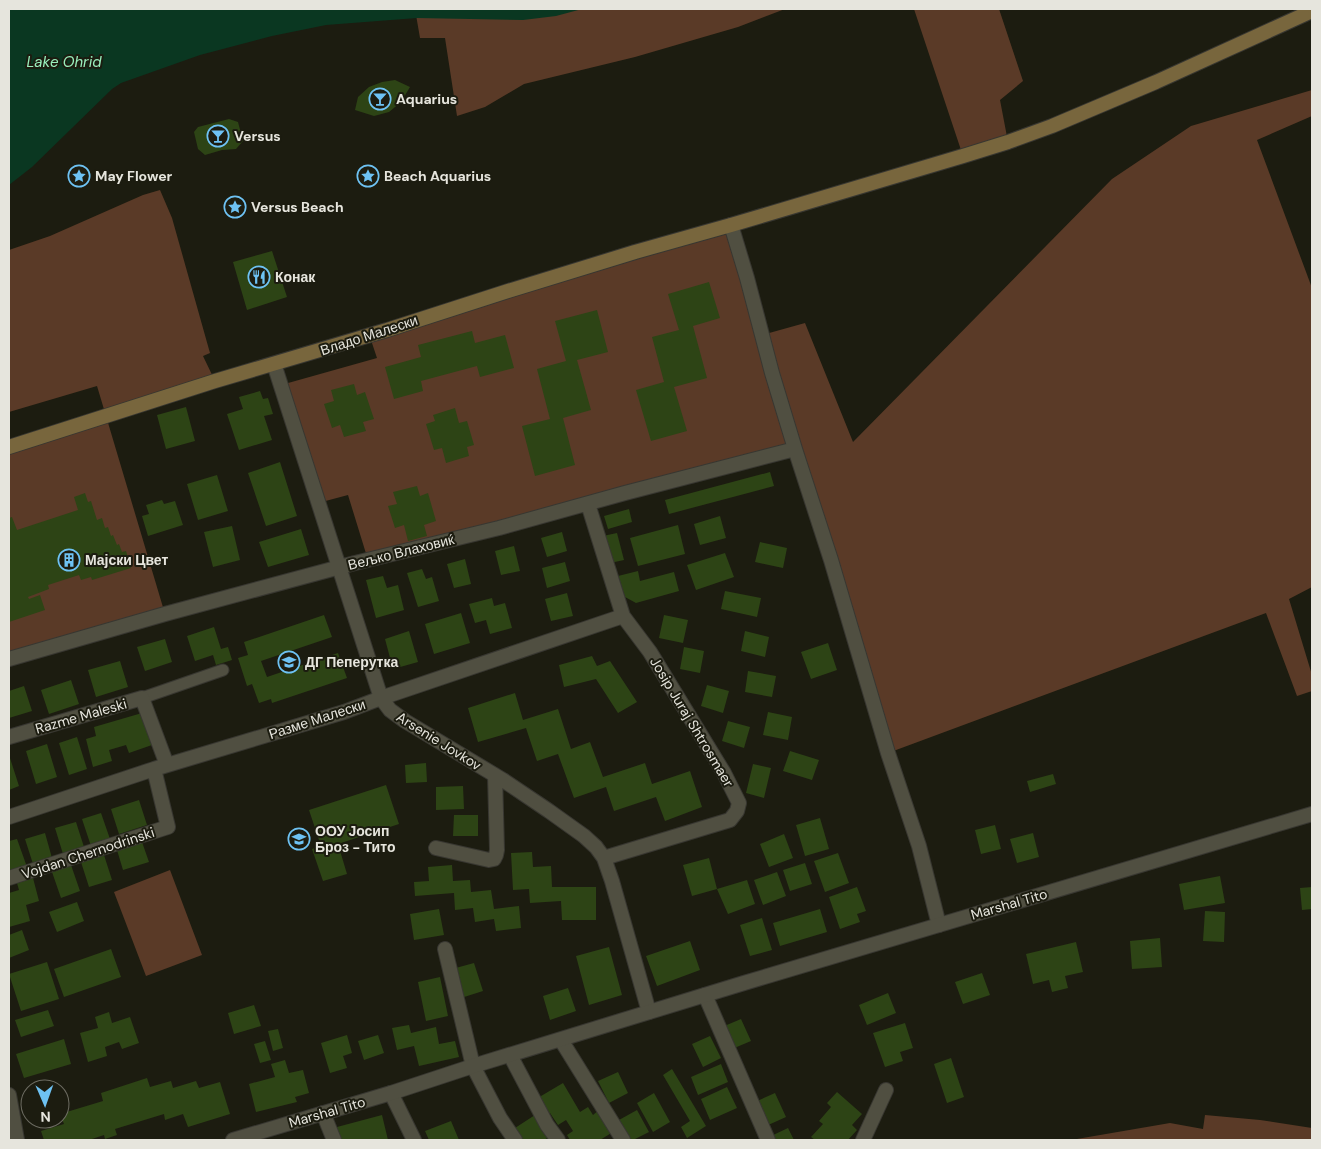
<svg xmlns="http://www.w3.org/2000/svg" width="1321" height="1149" font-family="'DM Sans',sans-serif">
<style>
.green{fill:#5a3a27}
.water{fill:#0a3721}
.building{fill:#2d4415}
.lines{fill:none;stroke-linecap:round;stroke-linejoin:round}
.pedestrian-casing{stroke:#383731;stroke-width:13}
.minor-casing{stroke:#383731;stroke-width:16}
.tertiary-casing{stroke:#383731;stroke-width:16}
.secondary-casing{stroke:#383731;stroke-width:16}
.pedestrian{stroke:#504f41;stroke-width:11}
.minor{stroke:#504f41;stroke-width:14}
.tertiary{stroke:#504f41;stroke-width:14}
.secondary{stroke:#78663d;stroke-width:14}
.labels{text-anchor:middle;stroke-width:4;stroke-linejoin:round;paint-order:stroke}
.poi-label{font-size:14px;font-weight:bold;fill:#e6e5dd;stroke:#1c1c10;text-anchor:start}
.street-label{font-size:14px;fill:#e6e5dd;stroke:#1c1c10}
.water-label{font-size:15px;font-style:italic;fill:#9aefbd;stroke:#1c1c10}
</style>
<rect width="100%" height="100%" fill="#1c1c10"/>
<path class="green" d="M415,9H785L738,27L635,57L524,84L485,107L457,116L445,38H420Z
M914,9H999L1023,81L1000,100L1008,142L963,156Z
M1312,90V116L1257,140L1312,288V587L1289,599L1312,675V691L1297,696L1266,613L888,753L795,450L368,560L348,495L318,503L281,385L377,358L369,334L731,225L762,335L805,323L853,442L1112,179L1191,126Z
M160,190L172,218L210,353L203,356L215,381L106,416L165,614L9,659V447L106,416L97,386L9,412V250L50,236L143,195Z
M170,870L202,955L146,976L114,892Z
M1205,1115L1260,1120L1312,1128V1140H1071L1170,1123L1203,1129Z"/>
<path class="water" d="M9,9H582L556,16L523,20L417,18L326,25L272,36L200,55L121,83L112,89L32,167L9,185Z"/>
<path class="building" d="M395,80L410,87L401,102L389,112L374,116L355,110L358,97L369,87L382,82Z
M229,119L238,122L243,141L236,149L222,150L205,155L198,149L194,132L198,127Z
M272,251L287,297L247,310L233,262Z
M709,282L720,318L693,326L707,378L674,387L687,431L651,441L636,390L664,382L652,337L679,330L668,294Z
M597,310L608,352L577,360L591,410L563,418L575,465L535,476L522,426L550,419L537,369L566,361L555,321Z
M472,331L475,343L505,335L514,368L480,377L477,366L421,381L423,391L394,399L385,367L421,357L418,345Z
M354,384L357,395L365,392L374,419L363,422L366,431L344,437L340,425L332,428L324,404L334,401L331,390Z
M260,391L263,399L268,398L273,414L264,416L272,440L239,450L227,414L243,409L239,397Z
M186,407L195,441L166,449L157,415Z
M455,408L459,423L467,421L474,445L467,447L469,456L446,463L442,448L434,450L426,424L435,421L433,415Z
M280,462L297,516L266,526L248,473Z
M770,472L774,486L669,514L665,500Z
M217,475L228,511L198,520L187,484Z
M417,486L420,496L428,493L436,521L424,525L427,536L408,541L404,525L395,528L388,506L397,504L393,492Z
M85,493L88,502L91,501L97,520L102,518L105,528L108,527L111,536L113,535L117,545L119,544L122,552L126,551L131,568L92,580L91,577L81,580L79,575L48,585L49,589L28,597L29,599L40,595L45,610L9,622V518L12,517L17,530L78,510L74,497Z
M162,500L164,504L175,501L183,525L148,536L142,516L149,514L146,505Z
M629,509L632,522L608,529L604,516Z
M720,516L726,538L700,545L694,524Z
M678,525L685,554L638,566L630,538Z
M232,526L240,560L213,567L204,532Z
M301,529L309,555L268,567L259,542Z
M562,532L567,551L547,557L541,538Z
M617,533L624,560L610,563L603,536Z
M760,542L787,548L783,568L755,562Z
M514,546L520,571L501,575L495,551Z
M725,553L734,577L696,590L687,565Z
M465,559L471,584L454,588L447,564Z
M565,562L570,581L547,588L542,568Z
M422,569L426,579L432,577L439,601L418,607L407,573Z
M638,571L640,581L674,572L679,591L636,603L625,597L618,576Z
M383,576L387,588L398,585L404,610L376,618L366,580Z
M725,591L761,598L757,617L721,609Z
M567,593L573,616L551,621L545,599Z
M492,598L494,606L505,603L512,628L490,634L486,620L475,623L469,604Z
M461,613L470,643L434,654L425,624Z
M324,615L332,637L261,661L267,677L338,653L347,678L272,703L271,699L259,703L252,684L247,686L238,658L248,655L244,642Z
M664,615L688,620L683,643L659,638Z
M214,627L221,649L228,647L232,660L216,665L213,655L195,661L187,636Z
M409,631L418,662L393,669L385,639Z
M745,631L769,637L765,657L741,651Z
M165,639L172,662L145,671L137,647Z
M828,643L837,670L811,679L801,652Z
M684,647L704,651L700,673L680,669Z
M592,656L597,666L610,661L637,702L618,713L596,679L564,687L559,665Z
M120,661L128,687L96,697L88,670Z
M748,671L776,676L772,697L745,692Z
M71,680L79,704L49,714L41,690Z
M707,685L729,691L723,713L701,706Z
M24,686L32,711L9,718V691Z
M515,693L523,720L558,709L571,749L590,742L603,777L645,763L652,784L690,771L702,807L665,821L656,797L614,811L606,787L574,798L558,754L537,761L526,728L478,742L468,708Z
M768,712L792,717L788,740L763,735Z
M142,713L152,745L129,753L126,745L109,750L112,761L93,767L86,739L96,736L94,727Z
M728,721L750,727L744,748L722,741Z
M77,737L87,769L69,775L59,743Z
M47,744L57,777L36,784L26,751Z
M790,751L819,760L812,780L783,771Z
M9,755L19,786L9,790Z
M426,763L427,782L406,783L405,765Z
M753,764L771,768L764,798L746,793Z
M1053,774L1056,784L1030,792L1027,781Z
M386,785L399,824L338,844L347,874L323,881L312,849L321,846L309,810Z
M463,786L464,809L436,810V787Z
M139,800L147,825L119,834L111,809Z
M101,813L110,839L91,846L82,819Z
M454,815H478V836H453Z
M820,818L829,849L805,856L796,825Z
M76,822L84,847L63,854L55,828Z
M995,825L1001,849L981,854L975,830Z
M45,833L52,858L33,864L25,839Z
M1033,833L1039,857L1017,863L1010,839Z
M784,834L793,858L769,867L760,844Z
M17,839L27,867L9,873V841Z
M142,842L149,862L123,870L117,850Z
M532,852L533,867L551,866L552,887H596V920H562L561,901L530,903L529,889L513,890L511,853Z
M838,853L849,883L825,892L814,861Z
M104,855L112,880L89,887L81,862Z
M709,858L717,889L692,896L683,865Z
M805,863L812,884L790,891L783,870Z
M71,865L80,891L61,898L52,872Z
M452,865L453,881L470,880L471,892L491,890L494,909L519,906L521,928L496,931L494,919L475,922L473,908L455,910L454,893L415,896L414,882L429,881L428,867Z
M777,872L786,896L763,905L754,880Z
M1220,876L1225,903L1184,910L1179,884Z
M33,878L39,901L26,905L30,921L9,927V893L19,890L17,883Z
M747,880L755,904L728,914L717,889Z
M857,887L866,911L857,914L860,922L840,929L829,897Z
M1312,887V909L1302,910L1300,888Z
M77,902L84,921L57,932L49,912Z
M439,909L444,935L414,940L410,914Z
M820,909L827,932L780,946L773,923Z
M1205,911L1225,912L1224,942L1203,941Z
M762,918L772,950L750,956L740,925Z
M22,930L29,950L9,958V935Z
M1160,938L1162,967L1132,969L1130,941Z
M690,941L700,970L657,986L646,956Z
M1076,942L1083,972L1065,976L1068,988L1052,992L1049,980L1033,984L1026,954Z
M609,947L622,995L589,1005L576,956Z
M111,949L121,977L64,997L54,969Z
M47,962L59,999L21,1011L9,974Z
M474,963L483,991L461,998L452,969Z
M982,973L990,995L963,1004L955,982Z
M440,977L448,1016L426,1021L418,982Z
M568,988L576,1011L550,1020L543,996Z
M888,993L896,1013L867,1025L859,1005Z
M254,1005L261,1026L234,1034L228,1013Z
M48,1010L54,1026L21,1037L15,1020Z
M109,1012L112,1023L130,1017L139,1043L122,1049L119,1042L105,1047L107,1056L88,1062L80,1033L98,1028L95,1017Z
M741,1019L751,1041L732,1049L722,1027Z
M905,1023L913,1048L900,1052L903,1061L885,1067L873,1033Z
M409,1025L411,1033L436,1027L439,1044L455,1041L459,1057L419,1066L414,1046L397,1050L392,1028Z
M278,1029L283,1048L273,1051L268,1031Z
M347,1035L352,1053L343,1056L347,1068L330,1073L321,1043Z
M378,1035L384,1053L364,1060L358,1041Z
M710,1036L721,1058L703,1067L692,1044Z
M64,1039L71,1064L24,1078L16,1054Z
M265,1041L271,1060L260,1063L254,1044Z
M951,1058L964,1097L947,1103L934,1064Z
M285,1060L289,1073L303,1070L309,1093L295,1097L297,1102L256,1112L249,1084L275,1077L271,1064Z
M721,1064L728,1082L698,1095L691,1077Z
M672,1069L706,1126L687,1138L681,1127L690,1121L663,1075Z
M618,1072L628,1093L609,1103L598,1081Z
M147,1078L150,1087L171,1081L173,1088L196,1081L199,1088L220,1082L230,1114L188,1127L183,1114L165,1120L164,1114L115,1129L117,1135L105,1139L104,1135L89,1140H44L41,1131L64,1124L60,1114L103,1101L101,1093Z
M563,1083L580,1112L588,1107L593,1115L599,1110L613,1132L600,1140H570L567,1135L573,1131L566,1120L558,1125L550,1113L545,1115L536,1099Z
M727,1087L737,1108L710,1120L701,1099Z
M837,1092L862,1114L852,1125L857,1130L848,1140H815L811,1137L823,1124L819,1121L831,1107L827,1103Z
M654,1093L670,1122L653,1132L637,1103Z
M775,1093L786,1117L766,1126L755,1102Z
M637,1110L649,1132L633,1140H630L619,1120Z
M382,1115L388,1140H340L337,1127Z
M535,1115L549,1137L544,1140H522L515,1128Z
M451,1121L459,1140H429L425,1131Z
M788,1128L794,1140H770L769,1137Z"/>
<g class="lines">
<g class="pedestrian-casing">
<path id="pedestrian" d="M142,698L223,670"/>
</g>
<g class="minor-casing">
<path id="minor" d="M731,225L747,278L772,373L795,449L831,560L888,753L919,846L939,925
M274,364L381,698L390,710L405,721L503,780L549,811L584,836L596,847L604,858L612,881L649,1012
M588,504L623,616L650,652L724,773L739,803L737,811L730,820L604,858
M9,659L165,614L355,563L499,528L625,493L795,449
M9,737L142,698L167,765
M9,817L154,769L344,712L381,698L623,616
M436,848L489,860L494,859L496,855L497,850L495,775
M9,878L168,827L154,769
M445,949L473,1066L500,1118L515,1140
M705,995L768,1140
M561,1040L623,1140
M510,1055L547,1125L558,1140
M391,1093L414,1140
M9,1095L17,1140
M323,1113L334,1140
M863,1140L886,1090"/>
</g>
<g class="tertiary-casing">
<path id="tertiary" d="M233,1140L391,1093L473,1066L744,983L1312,814"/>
</g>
<g class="secondary-casing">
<path id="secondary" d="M9,447L215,381L387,330L508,291L635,252L731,225L963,156L1008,142L1052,126L1156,82L1312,11"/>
</g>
<use href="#pedestrian" class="pedestrian"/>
<use href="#minor" class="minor"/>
<use href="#tertiary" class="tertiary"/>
<use href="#secondary" class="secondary"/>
</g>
<defs>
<g id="bar-ring" transform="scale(1.125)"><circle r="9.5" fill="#1c1c10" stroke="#6ec2f3" stroke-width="1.5"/><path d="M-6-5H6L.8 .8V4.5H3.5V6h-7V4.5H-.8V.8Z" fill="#6ec2f3"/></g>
<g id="sight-ring" transform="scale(1.125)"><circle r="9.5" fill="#1c1c10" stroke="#6ec2f3" stroke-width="1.5"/><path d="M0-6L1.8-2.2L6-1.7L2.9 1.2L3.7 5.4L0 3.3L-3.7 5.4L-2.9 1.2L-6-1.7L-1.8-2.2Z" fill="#6ec2f3"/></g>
<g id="restaurant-ring" transform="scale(1.125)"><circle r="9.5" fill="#1c1c10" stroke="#6ec2f3" stroke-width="1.5"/><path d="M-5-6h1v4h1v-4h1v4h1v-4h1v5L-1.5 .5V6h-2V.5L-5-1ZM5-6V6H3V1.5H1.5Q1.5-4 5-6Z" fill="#6ec2f3"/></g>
<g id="building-ring" transform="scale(1.125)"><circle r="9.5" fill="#1c1c10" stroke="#6ec2f3" stroke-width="1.5"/><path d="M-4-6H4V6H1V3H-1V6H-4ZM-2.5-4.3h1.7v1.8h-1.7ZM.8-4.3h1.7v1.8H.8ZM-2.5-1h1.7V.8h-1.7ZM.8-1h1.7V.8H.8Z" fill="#6ec2f3"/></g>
<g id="school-ring" transform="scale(1.125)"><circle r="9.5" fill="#1c1c10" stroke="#6ec2f3" stroke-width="1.5"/><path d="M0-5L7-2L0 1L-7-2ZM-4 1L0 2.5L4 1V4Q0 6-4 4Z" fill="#6ec2f3"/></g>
</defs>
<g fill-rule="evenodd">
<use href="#bar-ring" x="380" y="99"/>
<use href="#bar-ring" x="218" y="136"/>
<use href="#sight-ring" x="79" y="176"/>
<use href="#sight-ring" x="368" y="176"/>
<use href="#sight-ring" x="235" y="207"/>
<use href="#restaurant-ring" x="259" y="277"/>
<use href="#building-ring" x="69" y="560"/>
<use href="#school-ring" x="289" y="662"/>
<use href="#school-ring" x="299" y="839"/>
</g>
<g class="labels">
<g class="poi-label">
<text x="396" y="104">Aquarius</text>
<text x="234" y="141">Versus</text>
<text x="95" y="181">May Flower</text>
<text x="384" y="181">Beach Aquarius</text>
<text x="251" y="212">Versus Beach</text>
<text x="275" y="282">Конак</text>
<text x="85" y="565">Мајски Цвет</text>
<text x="305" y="667">ДГ Пеперутка</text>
<text x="315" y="836">ООУ Јосип<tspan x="315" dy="16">Броз - Тито</tspan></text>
</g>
<g class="street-label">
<text transform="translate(369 335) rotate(-18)" y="5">Владо Малески</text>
<text transform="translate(401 552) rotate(-14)" y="5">Вељко Влаховиќ</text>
<text transform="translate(81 716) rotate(-16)" y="5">Razme Maleski</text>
<text transform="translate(317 719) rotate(-18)" y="5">Разме Малески</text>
<text transform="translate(692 722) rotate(59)" y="5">Josip Juraj Shtrosmaer</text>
<text transform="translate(439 741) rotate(32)" y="5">Arsenie Jovkov</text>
<text transform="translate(88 853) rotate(-18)" y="5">Vojdan Chernodrinski</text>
<text transform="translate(1009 904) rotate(-16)" y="5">Marshal Tito</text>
<text transform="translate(327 1112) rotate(-16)" y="5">Marshal Tito</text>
</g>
<g class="water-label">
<text x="64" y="67">Lake Ohrid</text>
</g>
</g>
<rect width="1321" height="1149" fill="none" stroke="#e6e5dd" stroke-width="20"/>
<g transform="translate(45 1104) rotate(178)"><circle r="24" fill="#1c1c10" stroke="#6d6c62"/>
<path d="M0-4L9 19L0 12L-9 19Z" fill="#6ec2f3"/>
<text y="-8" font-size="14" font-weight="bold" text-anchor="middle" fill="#e6e5dd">N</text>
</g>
</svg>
